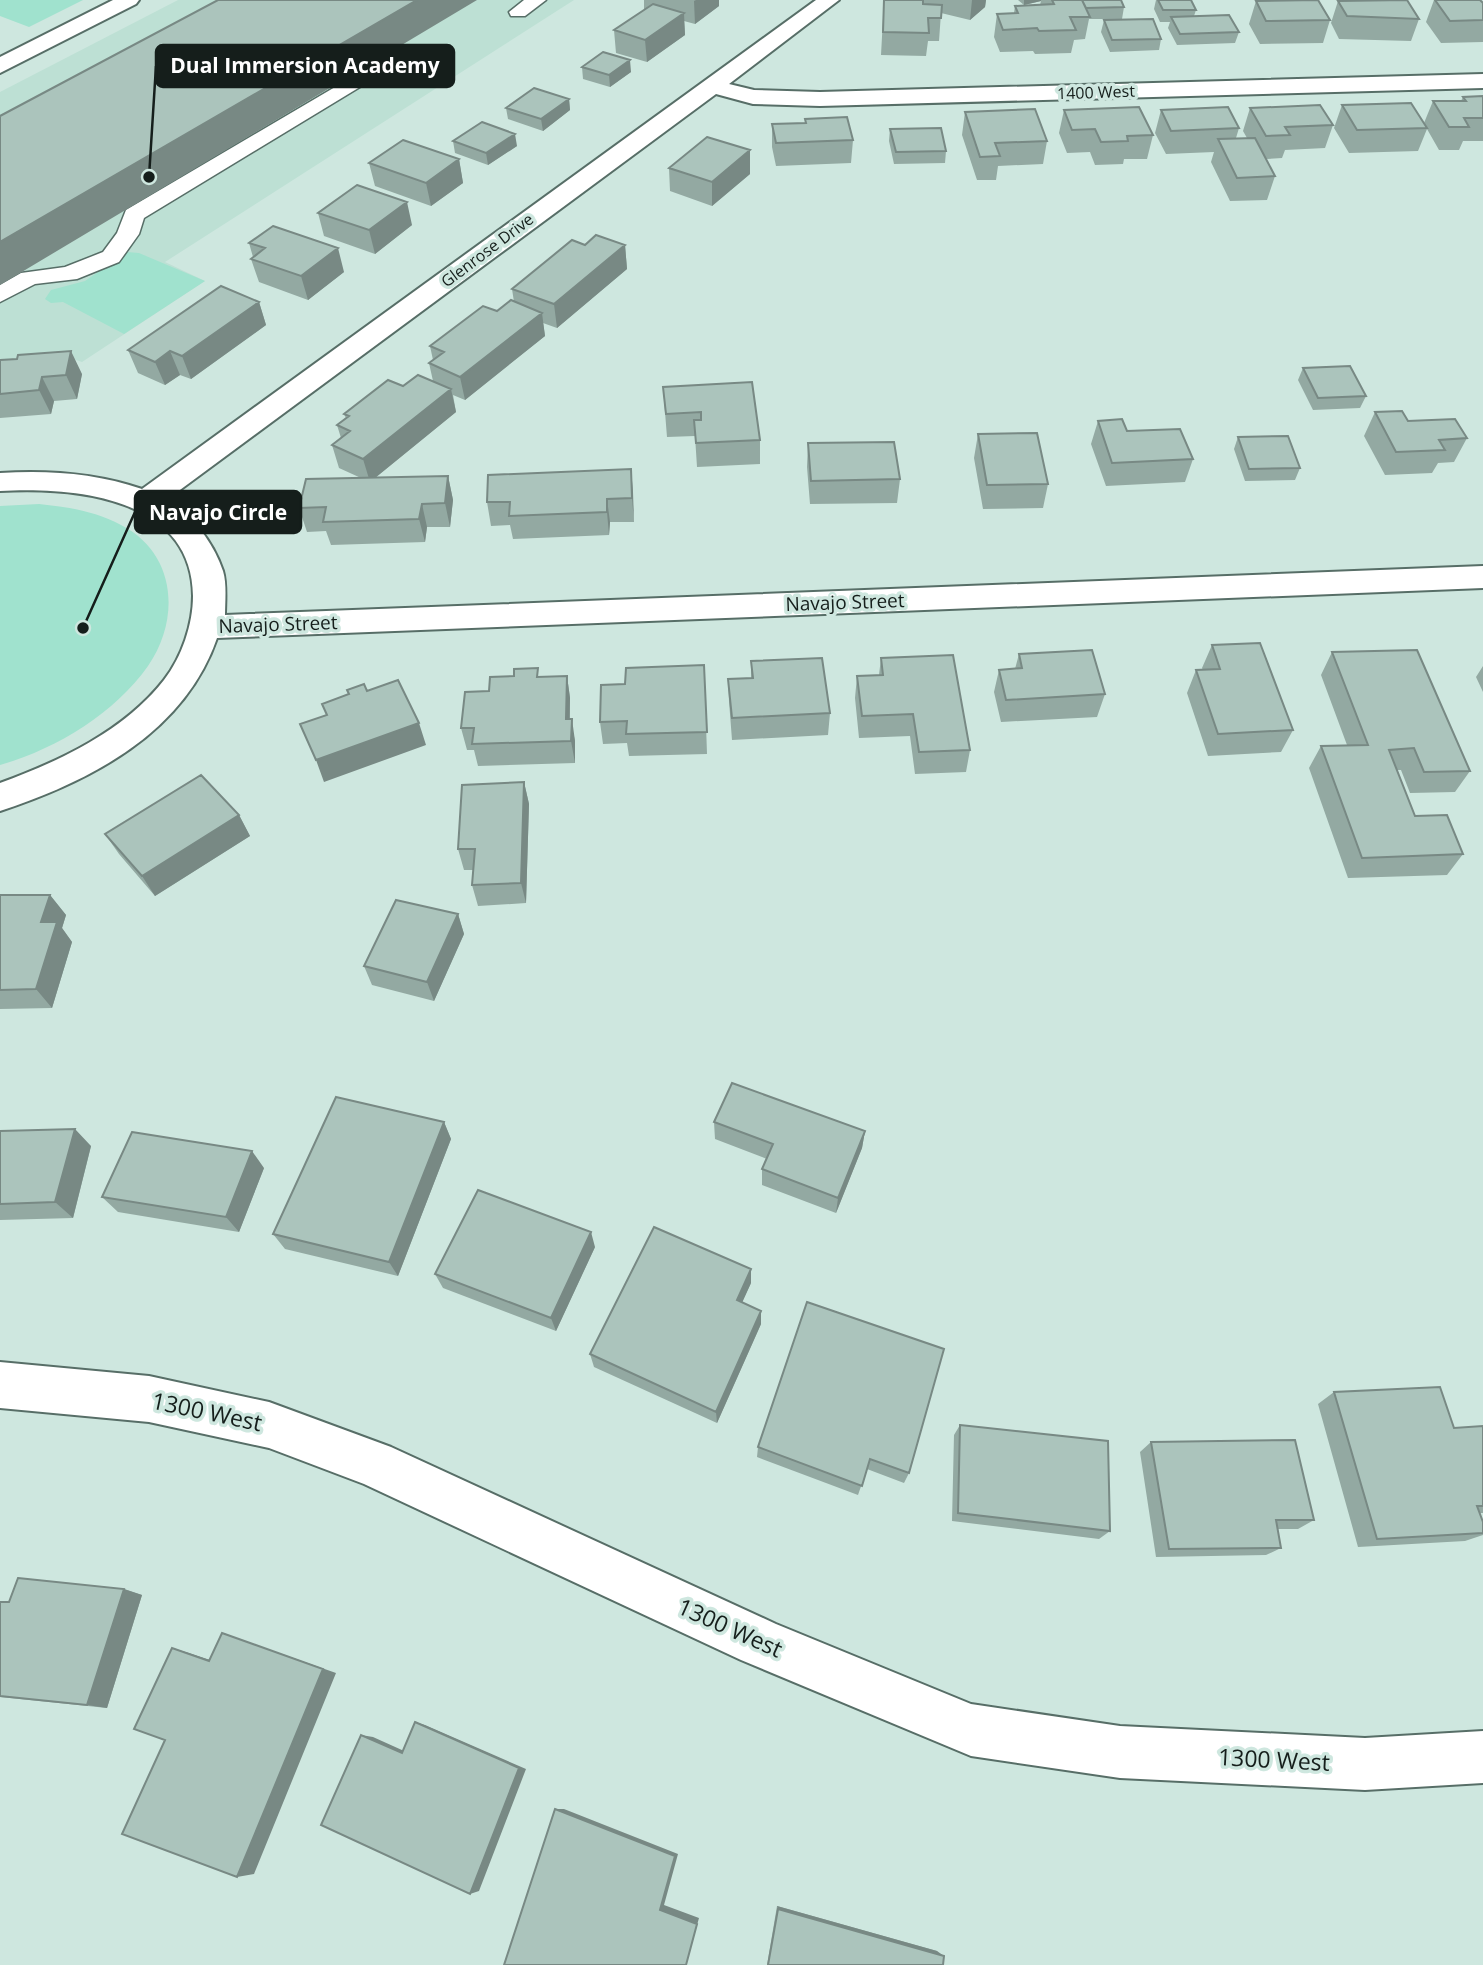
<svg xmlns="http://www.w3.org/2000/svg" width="1483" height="1965" font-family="'Open Sans',sans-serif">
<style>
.built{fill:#bde0d4}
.green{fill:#a0e2ce}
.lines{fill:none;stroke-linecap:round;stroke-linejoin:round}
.service-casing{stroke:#576e67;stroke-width:3}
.minor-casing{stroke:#576e67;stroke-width:4}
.service{fill:#fff;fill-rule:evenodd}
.minor{fill:#fff;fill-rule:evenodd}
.wall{fill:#93a9a2}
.shaded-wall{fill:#788984}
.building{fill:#abc4bc;stroke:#788984;stroke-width:2}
.labels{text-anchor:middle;stroke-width:7;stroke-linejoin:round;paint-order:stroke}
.far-street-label{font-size:16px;fill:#151e1b;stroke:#cee7df}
.street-label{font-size:19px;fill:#151e1b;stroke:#cee7df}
.near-street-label{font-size:23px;fill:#151e1b;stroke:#cee7df}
.leader{fill:none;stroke:#151e1b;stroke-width:2.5}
.callout-dot{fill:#151e1b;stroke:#cee7df;stroke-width:2.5}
.callout{fill:#151e1b;stroke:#151e1b;stroke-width:2.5}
.callout-label{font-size:21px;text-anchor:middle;font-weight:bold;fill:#fff}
</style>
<rect width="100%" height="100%" fill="#cee7df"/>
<path class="built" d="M178,0H574L165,262L205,281L82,362L58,354L0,365V92Z"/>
<path class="green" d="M0,0H83L29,27L0,16Z
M127,252L139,253L205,281L124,334L63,302L51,303L45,299L51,290L85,281Z
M39,504C68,507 95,511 121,525C176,553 181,618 148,666C114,714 56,749 0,765V506Z"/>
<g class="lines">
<g class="service-casing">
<path id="service" d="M524,0H546L525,16H511L509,12Z
M381,60L388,62L391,66L388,70L144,218L139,234L119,262L77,279L35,284L0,302V285L21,273L65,267L103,252L117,233L126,210Z"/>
</g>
<g class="minor-casing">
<path id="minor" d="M113,0H139L136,4L0,73V57Z
M816,0H839L729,84L754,90L820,92L1483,74V88L820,106L753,104L716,94L165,501C193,515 213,542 223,571C227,584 225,602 225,615L1483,566V588L217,638C184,733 91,781 0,811V783C60,761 124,731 164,680C182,657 193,624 193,596C192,497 75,487 0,491V473C49,470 95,473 142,489Z
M0,1362L149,1376L269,1402L391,1447L776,1624L971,1704L1120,1726L1365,1738L1483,1731V1783L1365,1790L1120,1778L971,1756L741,1660L364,1484L269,1448L149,1422L0,1408Z"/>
</g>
<use href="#service" class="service"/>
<use href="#minor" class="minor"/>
</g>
<path class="wall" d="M644,0H719V6L695,24L684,21L685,35L647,62L616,53L614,30L644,10Z
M884,0H986L985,7L970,20L941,13L939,41H928L926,56L881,55Z
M1018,0H1121L1124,7L1122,19H1089L1085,39L1074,40L1071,53L1035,54L1033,51L1000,52L994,37L997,14L1014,13L1015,6L1040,5L1041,1L1024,5Z
M1156,0H1191L1196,10L1194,16L1239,32L1235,43L1177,45L1168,28L1170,22H1160L1154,9Z
M1434,0L1483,3V42L1441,43L1426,22Z
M1256,1L1330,20L1323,43L1260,44L1249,24Z
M1338,1L1419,19L1411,41L1339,39L1331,23Z
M1104,20L1161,39L1159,50L1110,52L1101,32Z
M582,67L631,72L610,87L583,79Z
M1483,96V141H1463L1459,150H1439L1427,129L1418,151L1349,153L1334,128L1342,105L1424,123L1433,101H1461L1463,97Z
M569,99L570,110L543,131L508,119L506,108Z
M1250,108L1333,125L1325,148L1285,150L1282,158L1266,159L1275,176L1267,200L1230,201L1211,162L1214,152L1166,154L1155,133L1161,110L1239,128L1236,138H1247L1243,131Z
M1064,110L1153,135L1147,159H1124L1123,164L1095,165L1090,152L1067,153L1059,133Z
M965,112L1047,141L1043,164L998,166L996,180H977L962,135Z
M805,119L853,140L851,163L776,166L772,147V124L805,123Z
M890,129L946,151L945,163L894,164L889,141Z
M453,141L517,146L488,165L455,153Z
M459,159L463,183L431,206L375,186L369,163Z
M669,168L750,174L712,206L670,191Z
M318,213L412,225L375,254L324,236Z
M249,243L344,272L308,300L259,282L251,259L253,257Z
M585,245H625L627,269L557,328L543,323L545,336L465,400L453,395L456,412L375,478L448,476L453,500L450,527H427L425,542L331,545L326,531L307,532L299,508L361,478L339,468L332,445L341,438L337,425L346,418L344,414L403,386L433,381L429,363L433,360L430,346L514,302L512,289Z
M259,302L266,325L191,379L180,375L165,385L138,373L128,350Z
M17,359L82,374L77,399L54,401L51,414L0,418V360Z
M1303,368L1366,396L1360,408L1313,410L1298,380Z
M663,387L760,440V464L697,467L695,436L667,437Z
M1375,412L1408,421L1467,438L1454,462L1438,463L1432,473L1385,475L1364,436Z
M1098,421L1193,459L1185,482L1106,486L1091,444Z
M978,434L1048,484L1043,508L983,509L974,458Z
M1238,437L1300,468L1295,480L1245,481L1234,449Z
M808,443L900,479L897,503L810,504L807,467Z
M631,469L634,522H610L609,535L513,539L510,525L491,526L487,502Z
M1212,645L1293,730L1281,752L1208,756L1187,693L1196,670H1203L1202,668Z
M1332,652L1470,771L1455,792L1410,793L1401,770H1397L1415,816L1463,854L1447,875L1348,878L1309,768L1321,746L1347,745L1321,675Z
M1019,654L1105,694L1097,717L1001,722L994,692L999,670L1015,669Z
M881,658L970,750L966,772L915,774L910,736L859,738L855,698L857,676L879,675Z
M751,661L830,713L828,735L732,740L729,701L728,679L751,678Z
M704,665L707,754L629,756L627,743L603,744L600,722L625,684Z
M1483,666V692L1476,677Z
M567,676L570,698V719L575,741V763L478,766L474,750H467L461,728L489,691L539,677Z
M524,782L529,804L526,903L478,906L472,885L473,870H464L458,849Z
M239,815L250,836L155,896L119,854L105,834Z
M0,895H50L66,915L62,928L72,942L52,1008L0,1009Z
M458,914L464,934L434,1001L372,985L364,966Z
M444,1122L451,1139L398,1276L285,1249L273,1234Z
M714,1122L865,1131L862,1148L836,1213L762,1185V1169L767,1159L715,1139Z
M0,1131L91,1146L73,1218L0,1220Z
M264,1168L239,1232L118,1212L102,1197Z
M595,1247L556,1331L443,1288L435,1274Z
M751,1283L742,1302L761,1324L717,1423L594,1367L590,1354Z
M807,1302L909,1473L904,1483L867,1469L858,1495L757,1457L758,1447Z
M1334,1392L1454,1428L1483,1426V1513H1480L1483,1522V1535L1465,1541L1358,1547L1318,1404Z
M960,1425L1110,1531L1099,1539L952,1521L954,1435Z
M1151,1442L1314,1520L1298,1529H1277L1281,1548L1266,1555L1156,1557L1140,1452Z
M124,1589L142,1595L107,1708L0,1697V1602H9Z
M777,1906L937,1951L943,1965H767Z"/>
<path class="shaded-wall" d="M417,0H477L0,285V242Z
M696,0H719V6L695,24L694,1Z
M972,0H986L985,7L970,20Z
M1024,0H1041V1L1024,5Z
M684,13L685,35L647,62L645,40Z
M630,60L631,72L610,87L609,75Z
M569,99L570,110L543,131L541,119Z
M515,134L517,146L488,165L486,153Z
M750,150V174L712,206V182Z
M459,159L463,183L431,206L426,183Z
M407,202L412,225L375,254L369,230Z
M625,245L627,269L557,328L554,304Z
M338,248L344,272L308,300L301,276Z
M259,302L266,325L191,379L182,356Z
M542,313L545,336L465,400L460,377Z
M71,351L82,374L77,399L66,375Z
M170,351L180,375L165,385L155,362Z
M42,377L54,401L51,414L39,390Z
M451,389L456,412L370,482L363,459Z
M631,469L633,492L634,522L632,498Z
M448,476L453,500L450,527L445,503Z
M607,499L610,522L609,535L607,512Z
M422,504L427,527L425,542L419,519Z
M567,676L570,698L569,741L566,719Z
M572,719L575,741V763L571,741Z
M419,723L426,745L324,782L316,760Z
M524,782L529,804L526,903L521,883Z
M239,815L250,836L155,896L142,876Z
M50,895L66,915L62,928L72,942L52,1008L36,989L41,922Z
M458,914L464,934L434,1001L427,982Z
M444,1122L451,1139L398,1276L389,1262Z
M75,1129L91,1146L73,1218L55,1202Z
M865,1131L862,1148L836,1213L838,1198Z
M252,1151L264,1168L239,1232L226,1217Z
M591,1232L595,1247L556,1331L551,1318Z
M751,1269V1283L737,1314V1300Z
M761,1311V1324L717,1423L716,1412Z
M124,1589L142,1595L107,1708L87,1705Z
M222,1633L336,1673L254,1874L237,1877Z
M172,1648L189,1653L225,1665L209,1661Z
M415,1722L425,1725L526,1769L479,1891L470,1894Z
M361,1735L373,1737L413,1755L402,1753Z
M555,1809H564L678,1854L664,1905L699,1918L686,1965Z
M777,1906L937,1951L944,1956L778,1909Z"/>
<path class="building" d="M218,0H417L0,242V116Z
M884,0H923V4L942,5L941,18H928L929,33L883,32Z
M1052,0H1082L1090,17H1070L1076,30L1039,31L1037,28L1003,30L997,14L1018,13L1015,6L1054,4Z
M1082,0H1121L1124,7L1086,8Z
M1158,0H1191L1196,10H1163Z
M1318,0L1330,20L1266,21L1256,1Z
M1407,0L1419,19L1347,16L1338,1Z
M1435,0H1480L1483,3V20L1450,21Z
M653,4L684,13L645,40L614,30Z
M1229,15L1239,32L1180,34L1171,17Z
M1153,19L1161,39L1112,40L1104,20Z
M603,52L630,60L609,75L582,67Z
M534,88L569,99L541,119L506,108Z
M1483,96V118H1464L1469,127H1449L1433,101H1466L1463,97Z
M1411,103L1427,128L1357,130L1342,105Z
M1320,105L1333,125L1285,127L1290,135L1266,136L1250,108Z
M1139,107L1153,135L1127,136L1128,141L1101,142L1095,129L1072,130L1064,110Z
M1228,107L1239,128L1171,131L1161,110Z
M1035,109L1047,141L995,143L1000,156L980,157L965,112Z
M847,117L853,140L776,143L772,124L806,123L805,119Z
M482,122L515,134L486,153L453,141Z
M941,128L946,151L896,152L890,129Z
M707,137L750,150L712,182L669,168Z
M1255,138L1275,176L1237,178L1218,139Z
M403,140L459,159L426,183L369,163Z
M357,185L407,202L369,230L318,213Z
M273,226L338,248L301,276L251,259L265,248L249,243Z
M596,235L625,245L554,304L512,289L572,240L585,245Z
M221,286L259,302L182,356L170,351L155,362L128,350Z
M511,300L542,313L460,377L429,363L444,352L430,346L483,306L497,311Z
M71,351L66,375L42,377L39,390L0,394V360L17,359L18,355Z
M1350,366L1366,396L1318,398L1303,368Z
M418,375L451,389L363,459L332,445L350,431L337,425L349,416L344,414L388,380L403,386Z
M752,382L760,440L696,443L694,420H701V412L666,414L663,387Z
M1402,411L1408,421L1455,419L1467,438L1439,440L1445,450L1396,452L1375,412Z
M1122,419L1127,431L1180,429L1193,459L1112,463L1098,421Z
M1037,433L1048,484L987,485L978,434Z
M1288,436L1300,468L1249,469L1238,437Z
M894,442L900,479L811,481L808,443Z
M631,469L632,498L607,499V512L509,516L510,502H487L488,475Z
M448,476L445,503L422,504L419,519L323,522L326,507L299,508L306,479Z
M1260,643L1293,730L1218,734L1196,670L1220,669L1212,645Z
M1092,650L1105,694L1006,700L999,670L1022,668L1019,654Z
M1417,650L1470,771L1424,772L1414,748L1389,750L1415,816L1447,815L1463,854L1362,858L1321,746L1368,745L1332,652Z
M953,655L970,750L919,752L913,714L862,716L857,676L883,675L881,658Z
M822,658L830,713L732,718L728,679L753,678L751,661Z
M704,665L707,732L626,734L627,721L600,722L601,685L625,684L626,668Z
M538,668L537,677L567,676L566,719H572L571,741L472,744L474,728H461L465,692L489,691L490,677L514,676V669Z
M398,680L419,723L316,760L300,724L327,715L322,704L349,694L347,690L364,684L367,691Z
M201,775L239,815L142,876L105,834Z
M524,782L521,883L472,885L475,849H458L462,785Z
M0,895H50L41,922H57L36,989L0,990Z
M396,900L458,914L427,982L364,966Z
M732,1083L865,1131L838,1198L762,1169L773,1144L714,1122Z
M336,1097L444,1122L389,1262L273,1234Z
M75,1129L55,1202L0,1204V1131Z
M132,1132L252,1151L226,1217L102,1197Z
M478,1190L591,1232L551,1318L435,1274Z
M654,1227L751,1269L737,1300L761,1311L716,1412L590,1354Z
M807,1302L944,1349L909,1473L870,1459L862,1486L758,1447Z
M1440,1387L1454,1428L1483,1426V1506H1477L1483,1522V1533L1377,1539L1334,1392Z
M960,1425L1108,1441L1110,1531L958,1513Z
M1295,1440L1314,1520H1276L1281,1548L1169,1549L1151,1442Z
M18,1578L124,1589L87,1705L0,1696V1602H9Z
M222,1633L323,1669L237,1877L122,1834L165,1740L134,1729L172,1648L209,1661Z
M415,1722L519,1768L470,1894L321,1825L361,1735L402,1753Z
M555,1809L675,1856L660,1910L697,1924L686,1965H504Z
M778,1909L944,1956L943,1965H768Z"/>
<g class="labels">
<g class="far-street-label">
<text transform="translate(1096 92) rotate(-2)" y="6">1400 West</text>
<text transform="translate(487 250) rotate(-37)" y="6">Glenrose Drive</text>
</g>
<g class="street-label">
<text transform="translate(845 602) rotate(-2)" y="7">Navajo Street</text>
<text transform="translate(278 624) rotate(-2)" y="7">Navajo Street</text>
</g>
<g class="near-street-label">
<text transform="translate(207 1412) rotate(12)" y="8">1300 West</text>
<text transform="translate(730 1628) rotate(24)" y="8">1300 West</text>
<text transform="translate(1274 1760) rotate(3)" y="8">1300 West</text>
</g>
</g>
<path class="leader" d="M149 177L156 66M83 628L135 512"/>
<g class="callout-dot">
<circle cx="149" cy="177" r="7"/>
<circle cx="83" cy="628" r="7"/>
</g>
<g class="callout">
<rect x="156" y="45" width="298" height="42" rx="7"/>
<rect x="135" y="491" width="166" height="42" rx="7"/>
</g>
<g class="callout-label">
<text x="305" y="73">Dual Immersion Academy</text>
<text x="218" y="520">Navajo Circle</text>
</g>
</svg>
